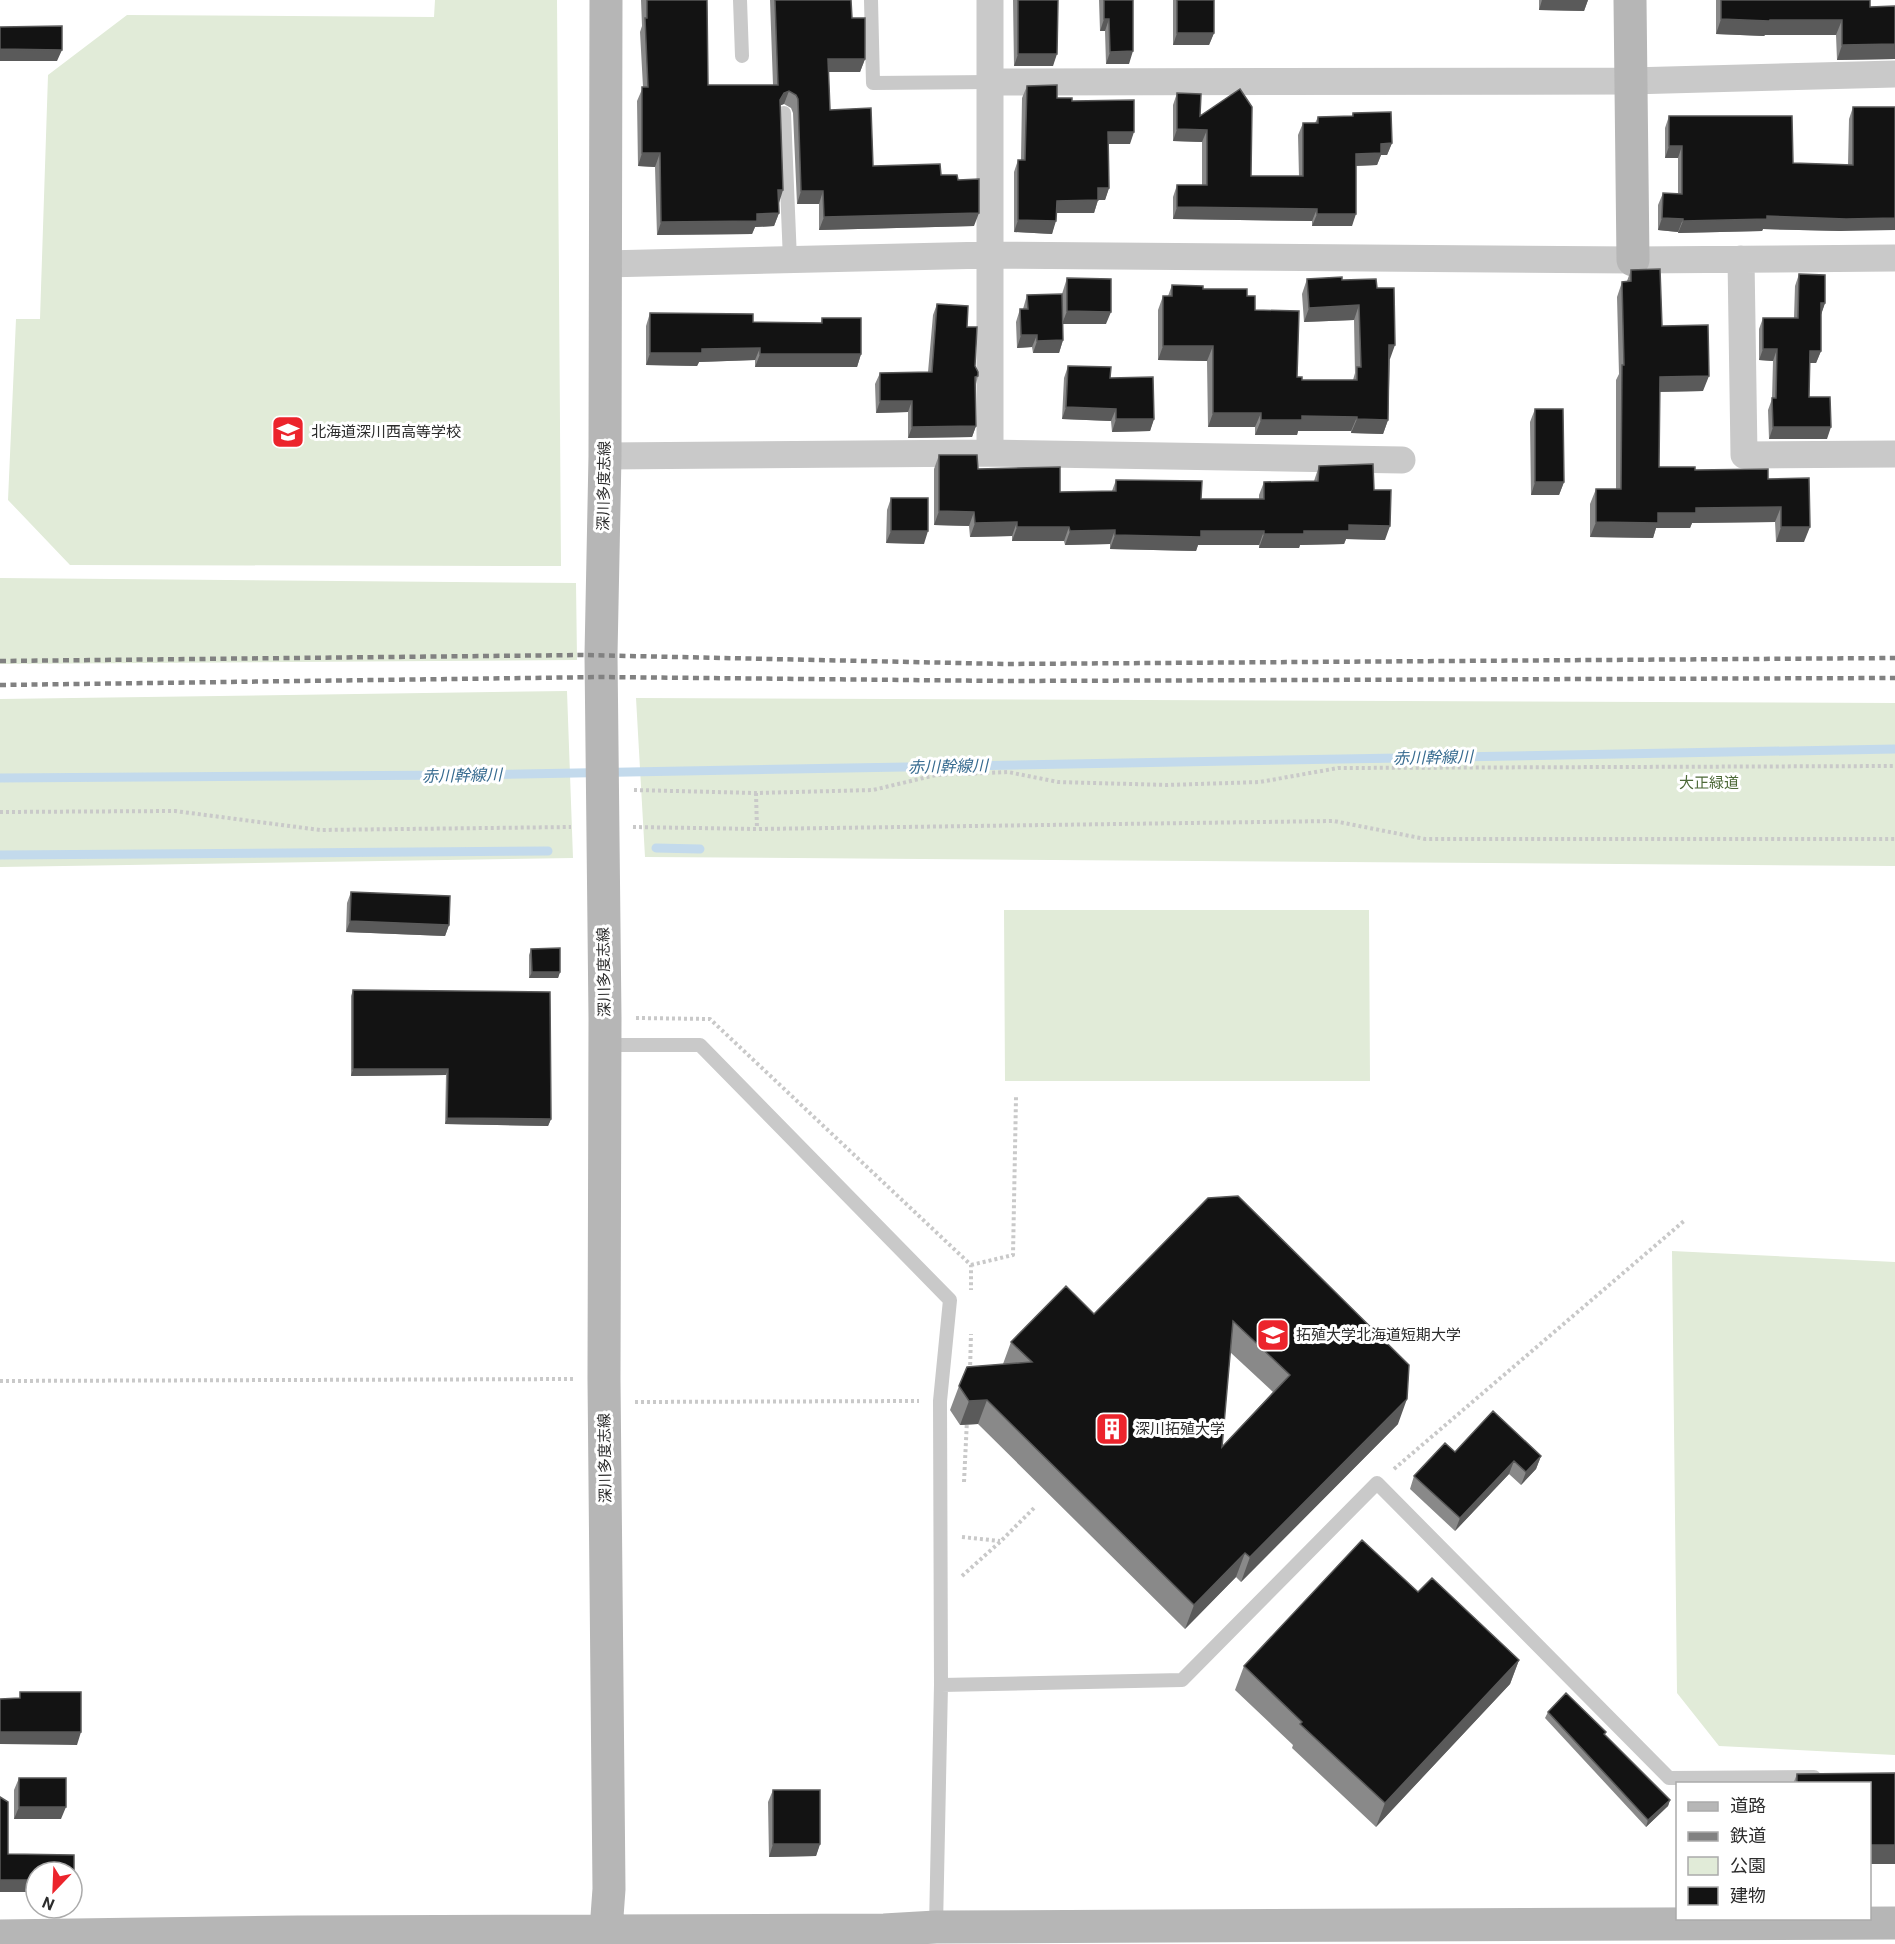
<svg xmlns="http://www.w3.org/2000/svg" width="1895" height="1944" font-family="Roboto,'Noto Sans JP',sans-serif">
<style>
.green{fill:#e1ebd8}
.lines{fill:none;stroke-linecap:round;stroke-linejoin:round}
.stream{stroke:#c3daec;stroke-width:9}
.path{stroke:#c9c9c9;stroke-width:4;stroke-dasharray:3 3;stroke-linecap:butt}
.lane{stroke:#c9c9c9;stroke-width:14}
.street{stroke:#c9c9c9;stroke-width:27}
.secondary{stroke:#b6b6b6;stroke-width:33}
.rail{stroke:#818181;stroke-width:4.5;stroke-dasharray:6 4.5;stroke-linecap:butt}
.wall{fill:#898989;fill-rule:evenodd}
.shaded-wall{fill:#5a5a5a}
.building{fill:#131313;stroke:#5a5a5a;stroke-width:1.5;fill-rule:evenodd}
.labels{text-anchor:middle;stroke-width:6;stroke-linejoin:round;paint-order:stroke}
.poi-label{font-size:15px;fill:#2c2c2c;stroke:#fff;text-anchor:start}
.street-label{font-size:15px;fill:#2c2c2c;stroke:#fff}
.park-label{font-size:15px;fill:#4d6938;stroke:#fff}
.water-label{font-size:16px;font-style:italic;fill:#376b90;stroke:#fff}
</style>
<rect width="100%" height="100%" fill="#fff"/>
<path class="green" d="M435,0H557L561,566L70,565L8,500L16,319H40L48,75L127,15L434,17Z
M0,578L576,583L577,660L0,664Z
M567,691L573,858L0,867V699Z
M636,698L1895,703V866L645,857Z
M1004,910H1369L1370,1081H1005Z
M1672,1251L1895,1262V1755L1719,1746L1677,1693Z"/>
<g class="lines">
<path class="stream" d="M0,778L465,775L1895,749
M656,848L700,849
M0,855L548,851"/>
<path class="path" d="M634,790L756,793L873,790L936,775L1008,772L1058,782L1167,785L1260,782L1338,768L1895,766
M756,793L757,829
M0,812L175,811L320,830L571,827
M633,827L757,829L1334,821L1425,839H1895
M636,1018L710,1019L971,1265V1290
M971,1265L1013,1255L1016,1097
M970,1371L971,1334
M0,1381L573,1379
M635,1402L919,1401
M1394,1469L1684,1221
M964,1482L967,1420
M962,1537L1000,1541
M962,1576L1001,1541L1034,1508"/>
<path class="lane" d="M740,0L742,56
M871,0L873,83L991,82
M784,113L790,260
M605,1045H700L950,1300L940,1401L941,1685L936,1927
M941,1685L1182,1680L1377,1483L1669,1778L1814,1777"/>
<path class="street" d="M990,0V453L1402,460
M991,82L1630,81L1895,74
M1741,259L1744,455L1895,454
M605,264L989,255L1633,260L1895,258
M605,456L990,453"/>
<path class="secondary" d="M1630,0L1633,260
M0,1936L298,1932L884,1930L936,1927L1895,1923
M605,1944L609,1889L604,1379L605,1018L601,655L605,456L606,0"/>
<path class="rail" d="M0,661L583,655L1005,664L1895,658
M0,685L602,677L1008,681L1895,678"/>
</g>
<path class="wall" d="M641,0H707L708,85H773L770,0H851L852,18L865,59L860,72H828L830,110L873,166L941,175L958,180L974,226L819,230V204H797L793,113L791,108L784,104L780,105L779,213L774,226L755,227L752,234L657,235L655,167L638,166L637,101L643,87L640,32L642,26Z
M1013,0H1058L1053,66H1014Z
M1099,0H1133L1129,64H1106L1105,31H1100Z
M1173,0H1214V33L1209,45H1173Z
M1539,0H1588L1584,11L1539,10Z
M1716,0H1870V7L1895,6V59L1837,60L1836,35H1765L1764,36L1716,34Z
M1027,86L1057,98L1072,101L1130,144H1109V188L1105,200H1098L1094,213H1057L1052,234L1014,232V172L1018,160H1021L1022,98Z
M1177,93L1200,116L1251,176H1299L1298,135L1303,123H1315L1318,117L1352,116L1353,113L1392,143L1387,155H1381L1377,165L1356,166L1352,226H1312V221L1173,219V197L1177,185H1202V142L1173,141V105Z
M1853,107H1895L1841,231L1763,229L1762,231L1678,233V232L1658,230V205L1663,193L1678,194V158H1665V128L1669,116L1793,163L1848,165L1849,119Z
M1631,270L1662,326L1703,391L1659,392V467L1768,479L1804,542H1776L1775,522L1692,523L1690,528H1656L1653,538L1590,537V504L1596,489H1616V380L1619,374L1617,297L1622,282L1627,281Z
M1799,274L1825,303L1821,314V351L1816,363H1810L1809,397L1827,439H1769L1768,410L1772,399L1773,361L1759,360V329L1763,318H1794L1795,286Z
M1067,278L1106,324H1063V340L1059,353H1033L1032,347L1017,348L1016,322L1020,309H1023L1027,295L1062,294Z
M1307,279L1342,280L1377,288L1390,359L1388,420L1383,434L1351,433V431H1298L1297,435H1255V427H1208L1207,361L1158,360V310L1163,296H1168L1172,285L1203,289L1247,296L1255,310L1297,377L1302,380H1353L1355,373L1354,320L1304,322L1302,294Z
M937,304L967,327L975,366L978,376L976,384V426L972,437L908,438V412L876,413L875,384L880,373L928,372L933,315Z
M650,313L753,322L821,323L822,318L861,354L857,367H755V360L699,362L697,366L646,365V326Z
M1068,366L1154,419L1150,431L1112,432L1111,421L1062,419L1064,378Z
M1535,409L1564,482L1559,495H1531L1530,422Z
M939,455L978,469L1060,492L1112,491L1116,480L1201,499H1259V495L1264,482L1314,481L1319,466L1374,490L1385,540L1346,539L1344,544L1300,545L1299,548H1259V545H1198L1196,551L1110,549V544L1065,545L1064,541H1012V536L970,537L969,526L934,525V469Z
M891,498L924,544L886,543L887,510Z
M351,892L449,925L445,936L346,932L347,903Z
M531,949L560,972L558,978H529V955Z
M353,990L551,1119L548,1126L445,1124L446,1075L351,1076V996Z
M1208,1198L1398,1424L1241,1582L1236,1577L1185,1629L978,1424L960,1425L950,1410L959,1386L1003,1364L1011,1342L1094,1314ZM1230,1352L1273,1392L1222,1447Z
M1455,1452L1541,1456L1536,1469L1521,1485L1509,1474L1455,1531L1410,1489L1414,1476Z
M1418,1592L1519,1660L1510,1684L1376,1827L1292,1748L1293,1745L1235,1690L1244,1666Z
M1548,1712L1606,1732L1605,1735L1670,1800L1668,1806L1646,1827L1545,1718Z
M1895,1773V1864H1869V1784H1793L1797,1774Z
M19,1778L61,1819H14V1790Z
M773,1790L820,1844L816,1856L769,1857L768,1802Z"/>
<path class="shaded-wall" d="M1542,0H1588L1584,11L1539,10Z
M1104,19H1109L1105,31H1100Z
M1721,19L1770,20H1842L1836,35H1765L1764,36L1716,34Z
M1177,33H1214L1209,45H1173Z
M1895,44V59L1837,60L1842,45Z
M0,49L62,50L57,61H0Z
M1133,51L1129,64H1106L1110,52Z
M1018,54H1057L1053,66H1014Z
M828,59H865L860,72H823Z
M789,91L784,104L779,106L780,100L784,93Z
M1177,129L1207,130L1202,142L1173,141Z
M1108,132H1134L1130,144H1104Z
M1392,143L1387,155H1381L1377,165L1352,166L1356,154L1381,144Z
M1669,146H1682L1678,158H1665Z
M642,153H660L655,167L638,166Z
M1098,188H1109L1105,200H1094Z
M778,190H783L779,203Z
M801,191H823L819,204H797Z
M1098,200L1094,213H1052L1057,201Z
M1177,207L1317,209L1312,221L1173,219Z
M779,213L774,226L755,227L752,234L657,235L661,222L757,214Z
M979,213L974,226L819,230L824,217Z
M1317,214H1356L1352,226H1312Z
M1767,216L1895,218V230L1841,231L1763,229L1762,231L1678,233L1683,221Z
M1662,218L1683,219L1678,232L1658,230Z
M1018,220L1056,221L1052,234L1014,232Z
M1821,303H1825L1821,315Z
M1359,305L1354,320L1304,322L1309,308Z
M1067,311L1111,312L1106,324H1062Z
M1021,335H1037L1032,347L1017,348Z
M1063,340L1059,353H1033L1037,341Z
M1389,345H1395L1390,359H1384Z
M1163,346H1213L1207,361L1158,360Z
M760,348L755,360L699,362L697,366L646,365L650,353L702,349Z
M1763,349H1777L1773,361L1759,360Z
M1810,351H1821L1816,363H1806Z
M760,354H861L857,367H755Z
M1709,376L1703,391L1654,392L1660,377Z
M880,401H912L908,412L876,413Z
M1066,407L1116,409L1111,421L1062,419Z
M1213,413H1261L1255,427H1208Z
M1302,416L1357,417L1351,431H1298L1297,435H1255L1261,420Z
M1116,419H1154L1150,431L1112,432Z
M1357,419L1388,420L1383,434L1351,433Z
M976,426L972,437L908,438L912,427Z
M1773,427H1831L1827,439H1769Z
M1535,482H1564L1559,495H1531Z
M1781,507L1775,522L1692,523L1690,528H1656L1653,538L1590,537L1596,522L1696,508Z
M939,511L974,512L969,526L934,525Z
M1017,522L1012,536L970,537L975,523Z
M1349,525L1390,526L1385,540L1346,539L1344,544L1300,545L1299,548H1259L1264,534L1304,531Z
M1017,527H1069L1064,541H1012Z
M1781,527H1810L1804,542H1776Z
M1115,530L1110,544L1065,545L1070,531Z
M891,531H928L924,544L886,543Z
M1201,531H1264L1259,545H1198L1196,551L1110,549L1115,535Z
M350,921L449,925L445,936L346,932Z
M532,972H560L558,978H529Z
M353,1069H448L446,1075L351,1076Z
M447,1118L551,1119L548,1126L445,1124Z
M1407,1399L1398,1424L1241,1582L1250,1557Z
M987,1400L978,1424L960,1425L969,1401Z
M1541,1456L1536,1469L1521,1485L1526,1472Z
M1514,1461L1509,1474L1455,1531L1460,1518Z
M1245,1553L1236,1577L1185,1629L1194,1605Z
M1519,1660L1510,1684L1376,1827L1385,1803Z
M0,1732H81L77,1745L0,1744Z
M1670,1800L1668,1806L1646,1827L1648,1820Z
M19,1807H66L61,1819H14Z
M773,1844H820L816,1856L769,1857Z
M1869,1845H1895V1864H1869Z
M0,1880H36V1892H0Z"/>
<path class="building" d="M647,0H707L708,85H778L775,0H851L852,18H865V59H828L830,110L871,108L873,166L940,164L941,175H957L958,180L979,179V213L824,217L823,191H801L798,99L796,95L789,91L784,93L780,100L783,190H778L779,213L757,214V221L661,222L660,153H642V87H648L645,18H647Z
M1018,0H1058L1057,54H1018Z
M1104,0H1133V51L1110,52L1109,19H1104Z
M1177,0H1214V33H1177Z
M1721,0H1870V7L1895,6V44L1842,45V20H1770L1769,21L1721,19Z
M62,26V50L0,49V27Z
M1057,85V98H1072V101L1134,100V132H1108L1109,188H1098V200L1057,201L1056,221L1018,220V160H1025L1027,86Z
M1240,89L1252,107L1251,176H1303V123H1318V117L1353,116V113L1391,112L1392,143L1381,144V153L1356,154V214H1317V209L1177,207V185H1207V130L1177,129V93L1201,94L1200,116Z
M1853,107H1895V218L1846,219L1767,216V219L1683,221V219L1662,218L1663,193L1682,194V146H1669V116H1792L1793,163L1853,165Z
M1660,269L1662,326L1708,325L1709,376L1660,377L1659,467H1695V470L1768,469V479L1809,478L1810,527H1781V507L1696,508V513H1658V523L1596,522V489H1621L1622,365H1624L1622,282L1631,281V270Z
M1799,274L1825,275V303H1821V351H1810L1809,397H1830L1831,427H1773L1772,398H1776L1777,349H1763V318H1798Z
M1342,277V280L1376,279L1377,288H1394L1395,345H1389L1388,420L1357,419V417L1302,416V420H1261V413H1213V346H1163V296H1172V285L1203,286V289H1247V296H1255V310L1299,311L1297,377H1302V380H1357V367H1361L1359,305L1309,308L1307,279Z
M1067,278L1111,279V312L1067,311Z
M1062,294L1063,340L1037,341V335H1021L1020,309H1028L1027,295Z
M937,304L968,306L967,327H977L975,366L978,372V376L975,377L976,426L912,427V401H880V373L932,372Z
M650,313L753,314V322L822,323V318H861V354H760V348L702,349V353H650Z
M1068,366L1111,367L1110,378L1153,377L1154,419H1116V409L1066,407Z
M1535,409H1563L1564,482H1535Z
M939,455H977L978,469L1060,467V492L1116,491V480L1202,481L1201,499H1264V482L1318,481L1319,466L1373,464L1374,490H1391L1390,526L1349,525V531H1304V534H1264V531H1201V537L1115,535V530L1070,531L1069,527H1017V522L975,523L974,512L939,511Z
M891,498H928V531H891Z
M351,892L450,896L449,925L350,921Z
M560,948V972H532L531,949Z
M353,990L550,992L551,1119L447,1118L448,1069H353Z
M1238,1196L1409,1365L1407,1399L1250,1557L1245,1553L1194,1605L987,1400L969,1401L959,1386L967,1367L1032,1362L1011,1342L1066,1286L1094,1314L1208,1198ZM1233,1321L1290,1375L1222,1447Z
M1493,1411L1541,1456L1526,1472L1514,1461L1460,1518L1414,1476L1445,1443L1455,1452Z
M1362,1540L1418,1592L1432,1578L1519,1660L1385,1803L1300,1724L1302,1722L1244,1666Z
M20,1692H81V1732H0V1699L20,1698Z
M1566,1693L1606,1732L1604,1734L1670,1800L1648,1820L1548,1712Z
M1895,1773V1845H1869V1784H1797V1774Z
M19,1778H66V1807H19Z
M773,1790H820V1844H773Z
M0,1797L8,1802V1854L74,1855V1880H72V1872H36V1880H0Z"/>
<defs>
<g id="school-square" transform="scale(1.725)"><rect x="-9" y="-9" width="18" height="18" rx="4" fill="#ec242c" stroke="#fff"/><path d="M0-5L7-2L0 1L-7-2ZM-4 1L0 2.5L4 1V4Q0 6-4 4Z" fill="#fff"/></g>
<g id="university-square" transform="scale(1.725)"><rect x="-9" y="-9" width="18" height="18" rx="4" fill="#ec242c" stroke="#fff"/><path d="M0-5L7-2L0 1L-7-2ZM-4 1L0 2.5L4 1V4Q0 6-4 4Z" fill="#fff"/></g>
<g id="building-square" transform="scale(1.725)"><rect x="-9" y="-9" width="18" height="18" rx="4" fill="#ec242c" stroke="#fff"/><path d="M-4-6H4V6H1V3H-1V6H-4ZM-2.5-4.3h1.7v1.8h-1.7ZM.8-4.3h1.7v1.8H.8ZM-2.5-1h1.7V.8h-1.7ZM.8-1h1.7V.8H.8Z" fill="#fff"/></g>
</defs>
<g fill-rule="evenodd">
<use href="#school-square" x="288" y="432"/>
<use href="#university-square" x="1273" y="1335"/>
<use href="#building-square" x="1112" y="1429"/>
</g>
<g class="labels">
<g class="poi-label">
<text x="311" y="437">北海道深川西高等学校</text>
<text x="1296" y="1340">拓殖大学北海道短期大学</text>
<text x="1135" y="1434">深川拓殖大学</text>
</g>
<g class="street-label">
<text transform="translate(604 486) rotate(-89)" y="5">深川多度志線</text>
<text transform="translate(604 972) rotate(-91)" y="5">深川多度志線</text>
<text transform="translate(605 1458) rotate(-91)" y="5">深川多度志線</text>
</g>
<g class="park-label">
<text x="1709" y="788">大正緑道</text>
</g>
<g class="water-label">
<text transform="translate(1433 757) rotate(-1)" y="6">赤川幹線川</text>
<text transform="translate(948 766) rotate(-1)" y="6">赤川幹線川</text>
<text transform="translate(462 775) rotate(-1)" y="6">赤川幹線川</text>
</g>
</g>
<rect x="1676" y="1782" width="195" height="138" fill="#ffffff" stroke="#ababab" stroke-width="1.5"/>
<rect x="1688" y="1802" width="30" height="9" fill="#b6b6b6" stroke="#ababab" stroke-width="1.5"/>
<text x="1730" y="1812" font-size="18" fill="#2c2c2c">道路</text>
<rect x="1688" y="1832" width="30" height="9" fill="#818181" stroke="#ababab" stroke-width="1.5"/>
<text x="1730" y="1842" font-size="18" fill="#2c2c2c">鉄道</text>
<rect x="1688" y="1857" width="30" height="18" fill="#e1ebd8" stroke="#ababab" stroke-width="1.5"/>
<text x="1730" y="1872" font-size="18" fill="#2c2c2c">公園</text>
<rect x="1688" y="1887" width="30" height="18" fill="#131313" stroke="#ababab" stroke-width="1.5"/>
<text x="1730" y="1902" font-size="18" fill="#2c2c2c">建物</text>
<g transform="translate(54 1890) rotate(203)"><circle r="28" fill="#ffffff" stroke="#ababab" stroke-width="1.5"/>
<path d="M0-4.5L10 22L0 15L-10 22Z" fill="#ec242c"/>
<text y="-9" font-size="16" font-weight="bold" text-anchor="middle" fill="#2c2c2c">N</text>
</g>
</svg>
